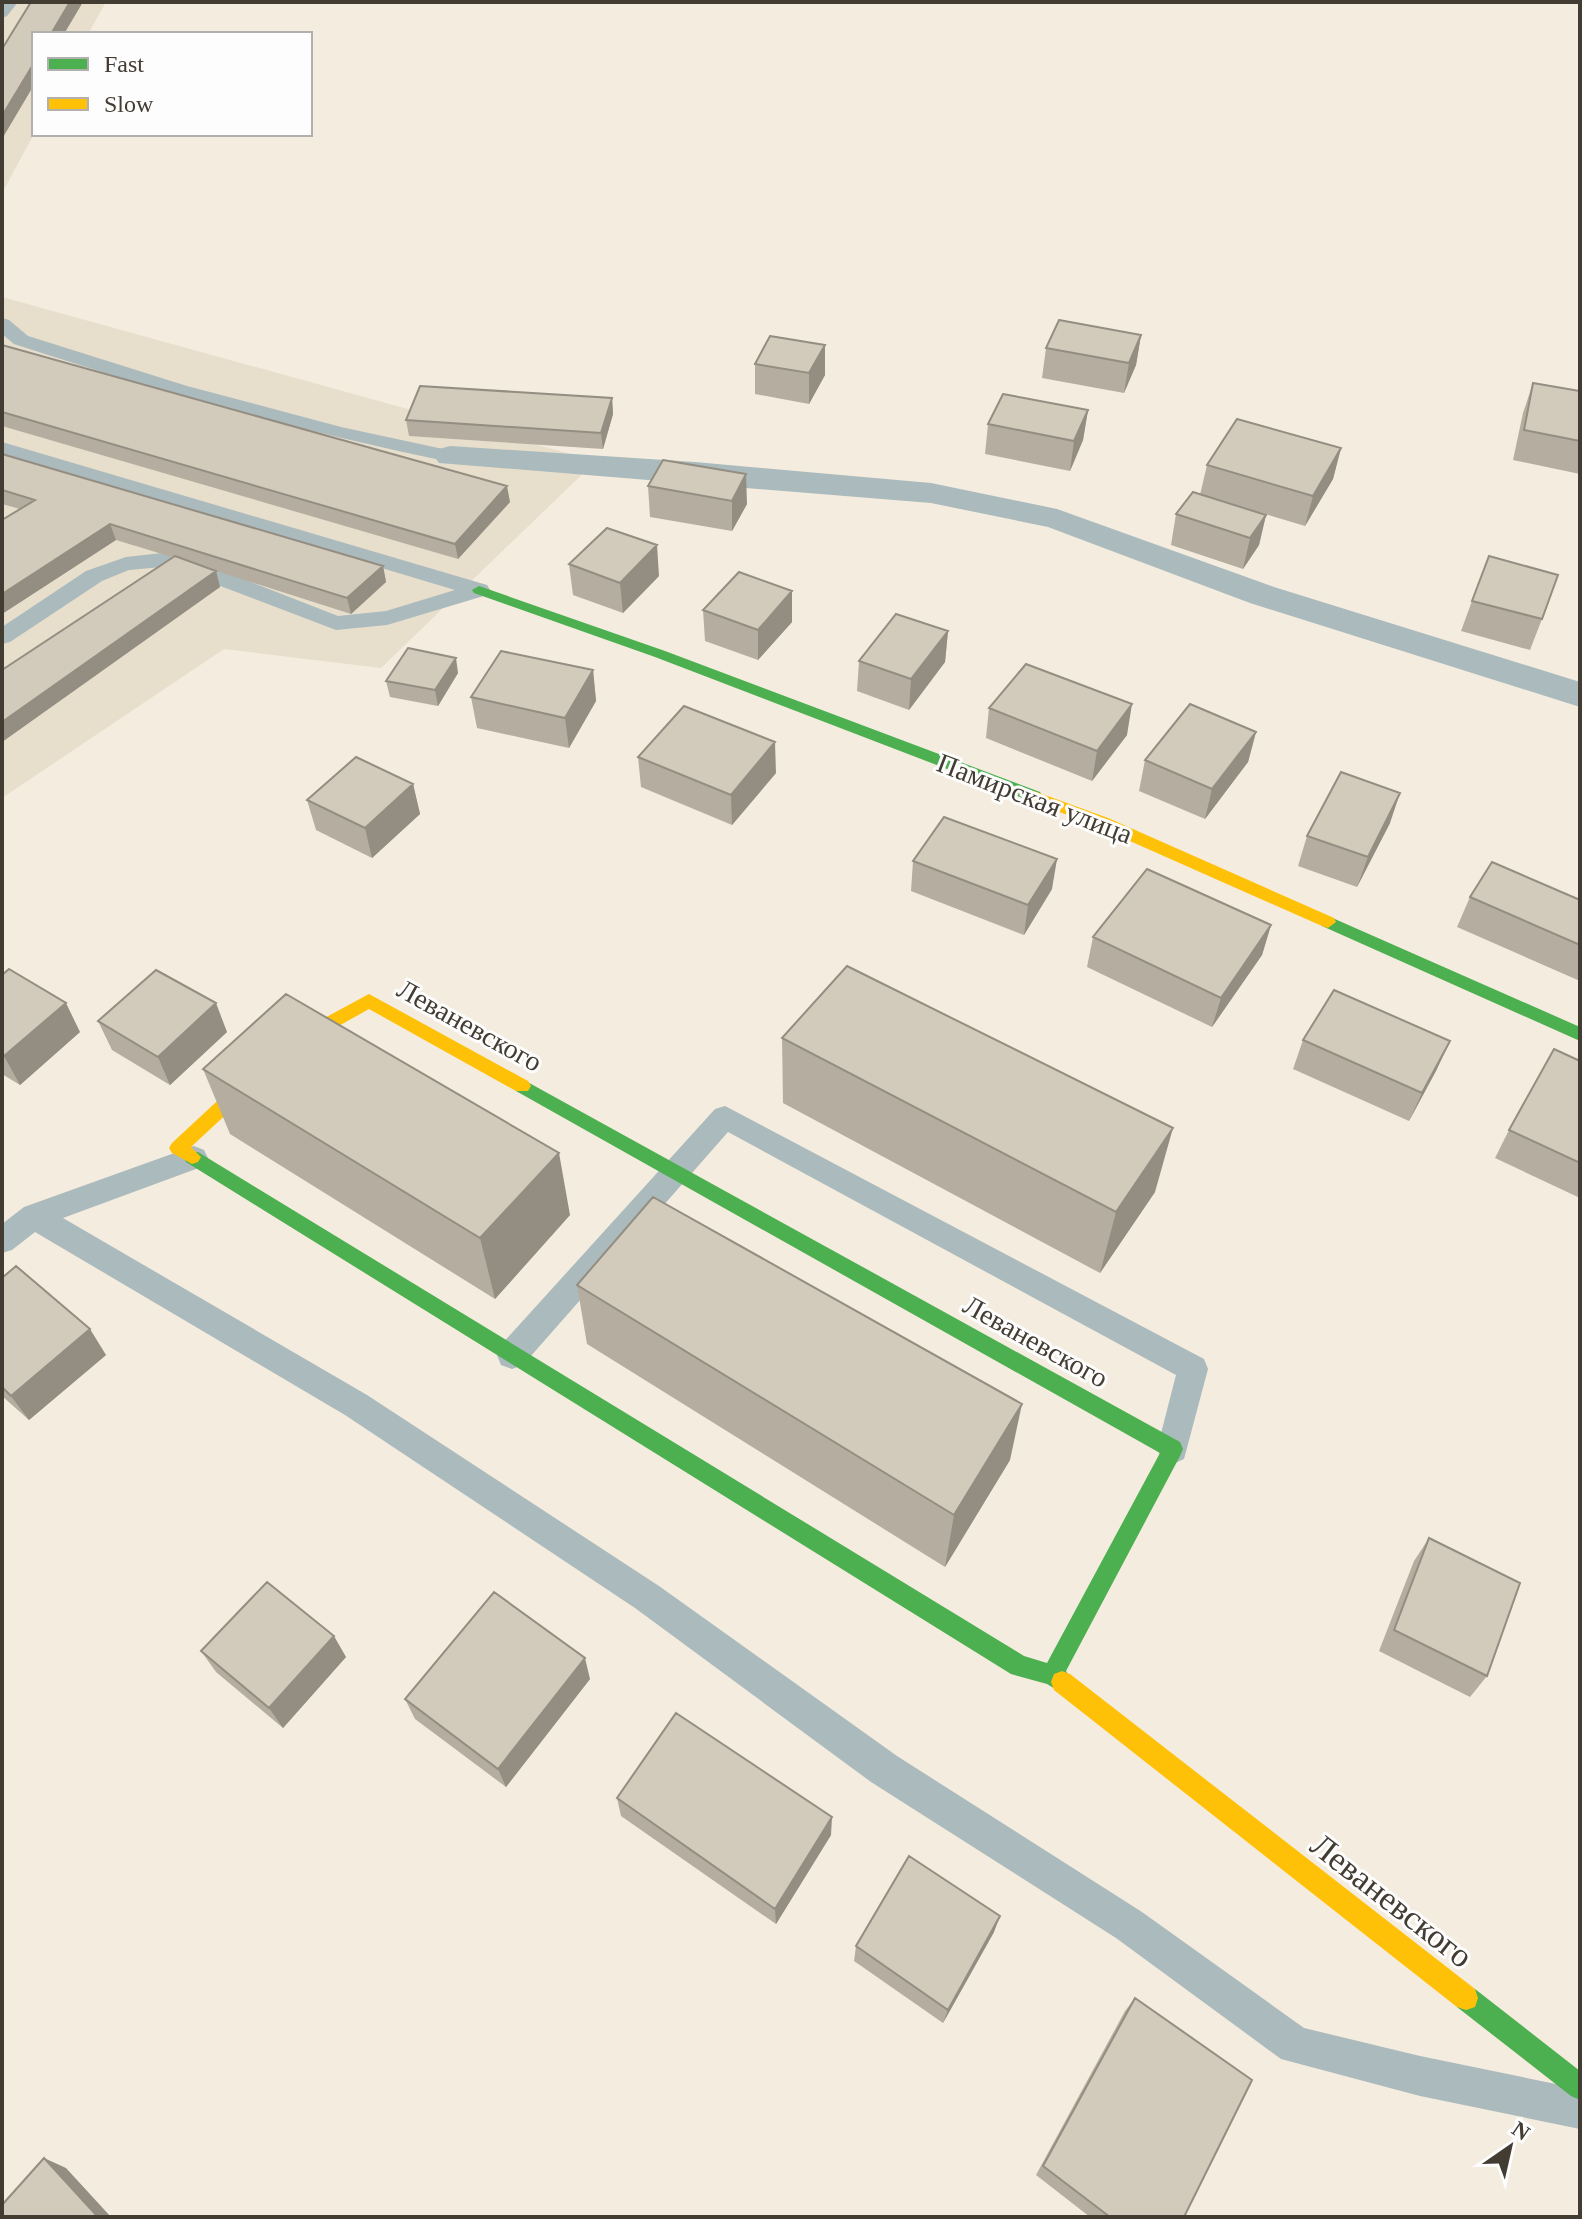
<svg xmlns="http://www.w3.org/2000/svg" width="1582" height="2219" font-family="Georgia,serif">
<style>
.industrial{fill:#e7decc}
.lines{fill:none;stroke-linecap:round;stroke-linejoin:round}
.lane{fill:#abbabc;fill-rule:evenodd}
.street{fill:#abbabc;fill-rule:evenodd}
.fast{fill:#4caf50;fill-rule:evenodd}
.slow{fill:#ffc107;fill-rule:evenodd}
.wall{fill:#b5aea0}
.shaded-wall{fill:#938d82}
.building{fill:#d2caba;stroke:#938d82;stroke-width:2}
.labels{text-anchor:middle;stroke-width:6;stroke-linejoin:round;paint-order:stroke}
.street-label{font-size:28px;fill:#423c32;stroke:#fdfdfd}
.near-street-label{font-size:34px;fill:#423c32;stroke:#fdfdfd}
</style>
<rect width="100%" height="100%" fill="#f4ecde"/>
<path class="industrial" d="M2,2H106L88,34H34V134L2,193Z
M2,297L596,461L381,668L224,649L2,798Z"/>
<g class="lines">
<path class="lane" d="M2,2H18L7,16L2,18Z
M2,318L9,320L28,336L187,386L341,427L457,452L460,456L450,462C302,432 158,391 14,344L2,334Z
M2,442L487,585L490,590L487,595L387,625L336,630L194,576L162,567L129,570L102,581L10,642L2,644V627L86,571L126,557L162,553L210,566L338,616L386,611L455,590L2,454Z
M725,1106L1204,1359L1208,1369L1184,1459L1173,1464L1162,1459L1157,1449L1176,1375L728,1132L523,1365L512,1369L501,1365L497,1355L501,1345L715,1109Z
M194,1146L204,1150L208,1158L204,1166L63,1218L367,1395L659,1586L897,1756L1142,1912L1304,2028L1420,2056L1580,2089V2129L1420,2096L1281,2059L1116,1938L871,1782L635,1608L345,1415L35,1232L12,1250L2,1253V1224L24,1207Z"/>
<path class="street" d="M450,446L695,462L931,483L1057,509L1274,587L1580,682V707L1250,603L1048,527L931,503L439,463L434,456L439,449Z"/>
<path class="fast" d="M479,586L665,651L1040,792L1042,796L1034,801L1028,800L655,657L474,593L472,590Z
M1328,916L1580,1027V1041L1322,926L1320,922L1322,918Z
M522,1079L1180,1442L1183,1449L1180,1456L1066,1671L1073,1682L1070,1690L1062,1693L1047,1684L1011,1674L186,1162L183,1157L186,1152H198L1024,1656L1047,1663L1160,1453L516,1091L513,1086L516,1081Z
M1466,1986L1475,1989L1580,2071V2100L1571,2096L1457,2007L1454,1998L1457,1989Z"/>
<path class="slow" d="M1034,791L1108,818L1334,918L1336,922L1328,928L1322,926L1096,826L1028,800L1026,796Z
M369,994L528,1081L531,1086L528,1091H516L369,1009L294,1051L191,1147L201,1157L198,1162L192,1164L172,1153L169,1148L172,1143L282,1041Z
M1062,1671L1070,1674L1475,1989L1478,1998L1475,2007L1466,2010L1457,2007L1054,1690L1051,1682L1054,1674Z"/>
</g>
<path class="wall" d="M1141,335L1136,365L1124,393L1042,378L1046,348Z
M2,345L510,502L458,559L2,426Z
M825,345V375L809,404L755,394V364Z
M1533,383L1580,391V474L1513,460L1523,413Z
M612,398L613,414L603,449L409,436L406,420Z
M1088,410L1083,440L1070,471L985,454L988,424Z
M1341,448L1333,479L1305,526L1255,511L1266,515L1259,545L1243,569L1171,545L1176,514L1200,495L1207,465Z
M2,454L383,566L386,582L351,614L216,571L220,587L2,742V670L172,557L116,540L2,614V520L20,509L2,504Z
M648,486L747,504L732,531L650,517Z
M569,564L659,576L623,613L573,595Z
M1472,601L1542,619L1530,650L1461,631Z
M703,610L792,622L758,660L705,641Z
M948,631L945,662L909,710L857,691L859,661Z
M593,670L596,701L569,748L477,728L471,697Z
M458,673L438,706L390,697L386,681Z
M989,708L1127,735L1092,781L986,738Z
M1256,732L1248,762L1205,819L1139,791L1145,760Z
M638,757L776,773L732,825L641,787Z
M413,784L420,814L372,858L316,830L307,800Z
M1390,823L1357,887L1298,866L1307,836Z
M913,861L1052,889L1024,935L911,891Z
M1470,897L1580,900V981L1457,927Z
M1271,925L1262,955L1212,1027L1087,967L1093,937Z
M2,975L80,1032L20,1085L2,1074Z
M98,1021L227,1032L170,1085L112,1050Z
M782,1038L1155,1192L1100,1273L783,1103Z
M1303,1040L1437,1069L1409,1121L1293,1069Z
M1580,1061V1198L1495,1158L1509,1130Z
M203,1069L570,1215L495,1299L230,1134Z
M2,1278L106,1355L29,1420L2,1396Z
M577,1285L1010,1460L945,1567L587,1344Z
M1429,1538L1487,1676L1470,1697L1379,1651L1414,1561Z
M201,1651L346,1657L283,1728L216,1672Z
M590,1679L506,1787L415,1719L405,1699Z
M617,1798L831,1835L776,1924L621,1816Z
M994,1932L943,2023L854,1961L856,1946Z
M1135,1998L1184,2217H1090L1036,2175L1125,2011Z"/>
<path class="shaded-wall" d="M70,2H83L64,34H51Z
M34,63V85L2,139V116Z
M1141,335L1136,365L1124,393L1129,363Z
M825,345V375L809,404V373Z
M612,398L613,414L603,449L601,433Z
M1088,410L1083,440L1070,471L1074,441Z
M1341,448L1333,479L1305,526L1313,496Z
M746,474L747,504L732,531V501Z
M507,486L510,502L458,559L455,544Z
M1266,515L1259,545L1243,569L1250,538Z
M110,524L116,540L2,614V594Z
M657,545L659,576L623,613L620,583Z
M383,566L386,582L351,614L347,598Z
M216,571L220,587L2,742V722Z
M792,591V622L758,660V630Z
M948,631L945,662L909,710L911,679Z
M456,658L458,673L438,706L435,690Z
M593,670L596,701L569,748L565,718Z
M1132,704L1127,735L1092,781L1097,751Z
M1256,732L1248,762L1205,819L1212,789Z
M775,742L776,773L732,825L731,795Z
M413,784L420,814L372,858L365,828Z
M1400,793L1390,823L1357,887L1368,857Z
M1057,859L1052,889L1024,935L1028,905Z
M1271,925L1262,955L1212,1027L1221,998Z
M66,1003L80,1032L20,1085L4,1056Z
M216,1003L227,1032L170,1085L158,1057Z
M1450,1041L1437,1069L1409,1121L1422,1093Z
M1173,1128L1155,1192L1100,1273L1116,1212Z
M559,1153L570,1215L495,1299L480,1238Z
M90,1329L106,1355L29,1420L11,1396Z
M1022,1404L1010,1460L945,1567L954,1515Z
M334,1636L346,1657L283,1728L269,1708Z
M585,1658L590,1679L506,1787L498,1769Z
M832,1817L831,1835L776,1924L775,1909Z
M1000,1916L994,1932L943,2023L948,2010Z
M44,2158L66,2168L111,2217H98Z"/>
<path class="building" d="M31,2H70L51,34H34V63L2,116V49Z
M1059,320L1141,335L1129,363L1046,348Z
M770,336L825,345L809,373L755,364Z
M2,345L507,486L455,544L2,412Z
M1533,383L1580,391V441L1524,430Z
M420,386L612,398L601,433L406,420Z
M1003,394L1088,410L1074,441L988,424Z
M1237,419L1341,448L1313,496L1207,465Z
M2,454L383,566L347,598L110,524L2,594V520L35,500L2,490Z
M663,460L746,474L732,501L648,486Z
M1193,492L1266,515L1250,538L1176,514Z
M607,528L657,545L620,583L569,564Z
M175,556L216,571L2,722V670Z
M1489,556L1558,575L1542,619L1472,601Z
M739,572L792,591L758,630L703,610Z
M896,614L948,631L911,679L859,661Z
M408,648L456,658L435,690L386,681Z
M501,651L593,670L565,718L471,697Z
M1026,664L1132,704L1097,751L989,708Z
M1190,704L1256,732L1212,789L1145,760Z
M684,706L775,742L731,795L638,757Z
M356,757L413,784L365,828L307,800Z
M1341,772L1400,793L1368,857L1307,836Z
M944,817L1057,859L1028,905L913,861Z
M1492,862L1580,900V945L1470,897Z
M1147,869L1271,925L1221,998L1093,937Z
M847,966L1173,1128L1116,1212L782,1038Z
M9,969L66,1003L4,1056L2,1055V975Z
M156,970L216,1003L158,1057L98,1021Z
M1334,990L1450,1041L1422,1093L1303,1040Z
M286,994L559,1153L480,1238L203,1069Z
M1554,1049L1580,1061V1163L1509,1130Z
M653,1197L1022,1404L954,1515L577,1285Z
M16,1266L90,1329L11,1396L2,1387V1278Z
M1429,1538L1520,1583L1487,1676L1394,1630Z
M267,1582L334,1636L269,1708L201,1651Z
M494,1592L585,1658L498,1769L405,1699Z
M676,1713L832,1817L775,1909L617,1798Z
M909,1856L1000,1916L948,2010L856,1946Z
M1135,1998L1252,2080L1184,2217H1110L1043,2166Z
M44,2158L98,2217H2V2205Z"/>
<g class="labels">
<g class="street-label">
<text transform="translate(1035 798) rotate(21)" y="10">Памирская улица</text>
<text transform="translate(470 1025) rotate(29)" y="10">Леваневского</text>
<text transform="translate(1036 1341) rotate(29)" y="10">Леваневского</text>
</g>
<g class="near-street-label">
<text transform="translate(1392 1900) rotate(38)" y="12">Леваневского</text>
</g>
</g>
<rect width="1582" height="2219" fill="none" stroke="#423c32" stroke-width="8"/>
<rect x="32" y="32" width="280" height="104" fill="#fdfdfd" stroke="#b2b0ac" stroke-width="2"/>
<rect x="48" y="58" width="40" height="12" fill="#4caf50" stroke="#b2b0ac" stroke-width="2"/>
<text x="104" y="72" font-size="24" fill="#423c32">Fast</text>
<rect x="48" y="98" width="40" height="12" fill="#ffc107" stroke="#b2b0ac" stroke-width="2"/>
<text x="104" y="112" font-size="24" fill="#423c32">Slow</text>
<g transform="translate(1510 2147) rotate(34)" stroke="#fdfdfd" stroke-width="6" paint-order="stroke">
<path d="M0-6L14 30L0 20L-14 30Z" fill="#423c32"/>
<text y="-12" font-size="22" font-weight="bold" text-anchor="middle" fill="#423c32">N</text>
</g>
</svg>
